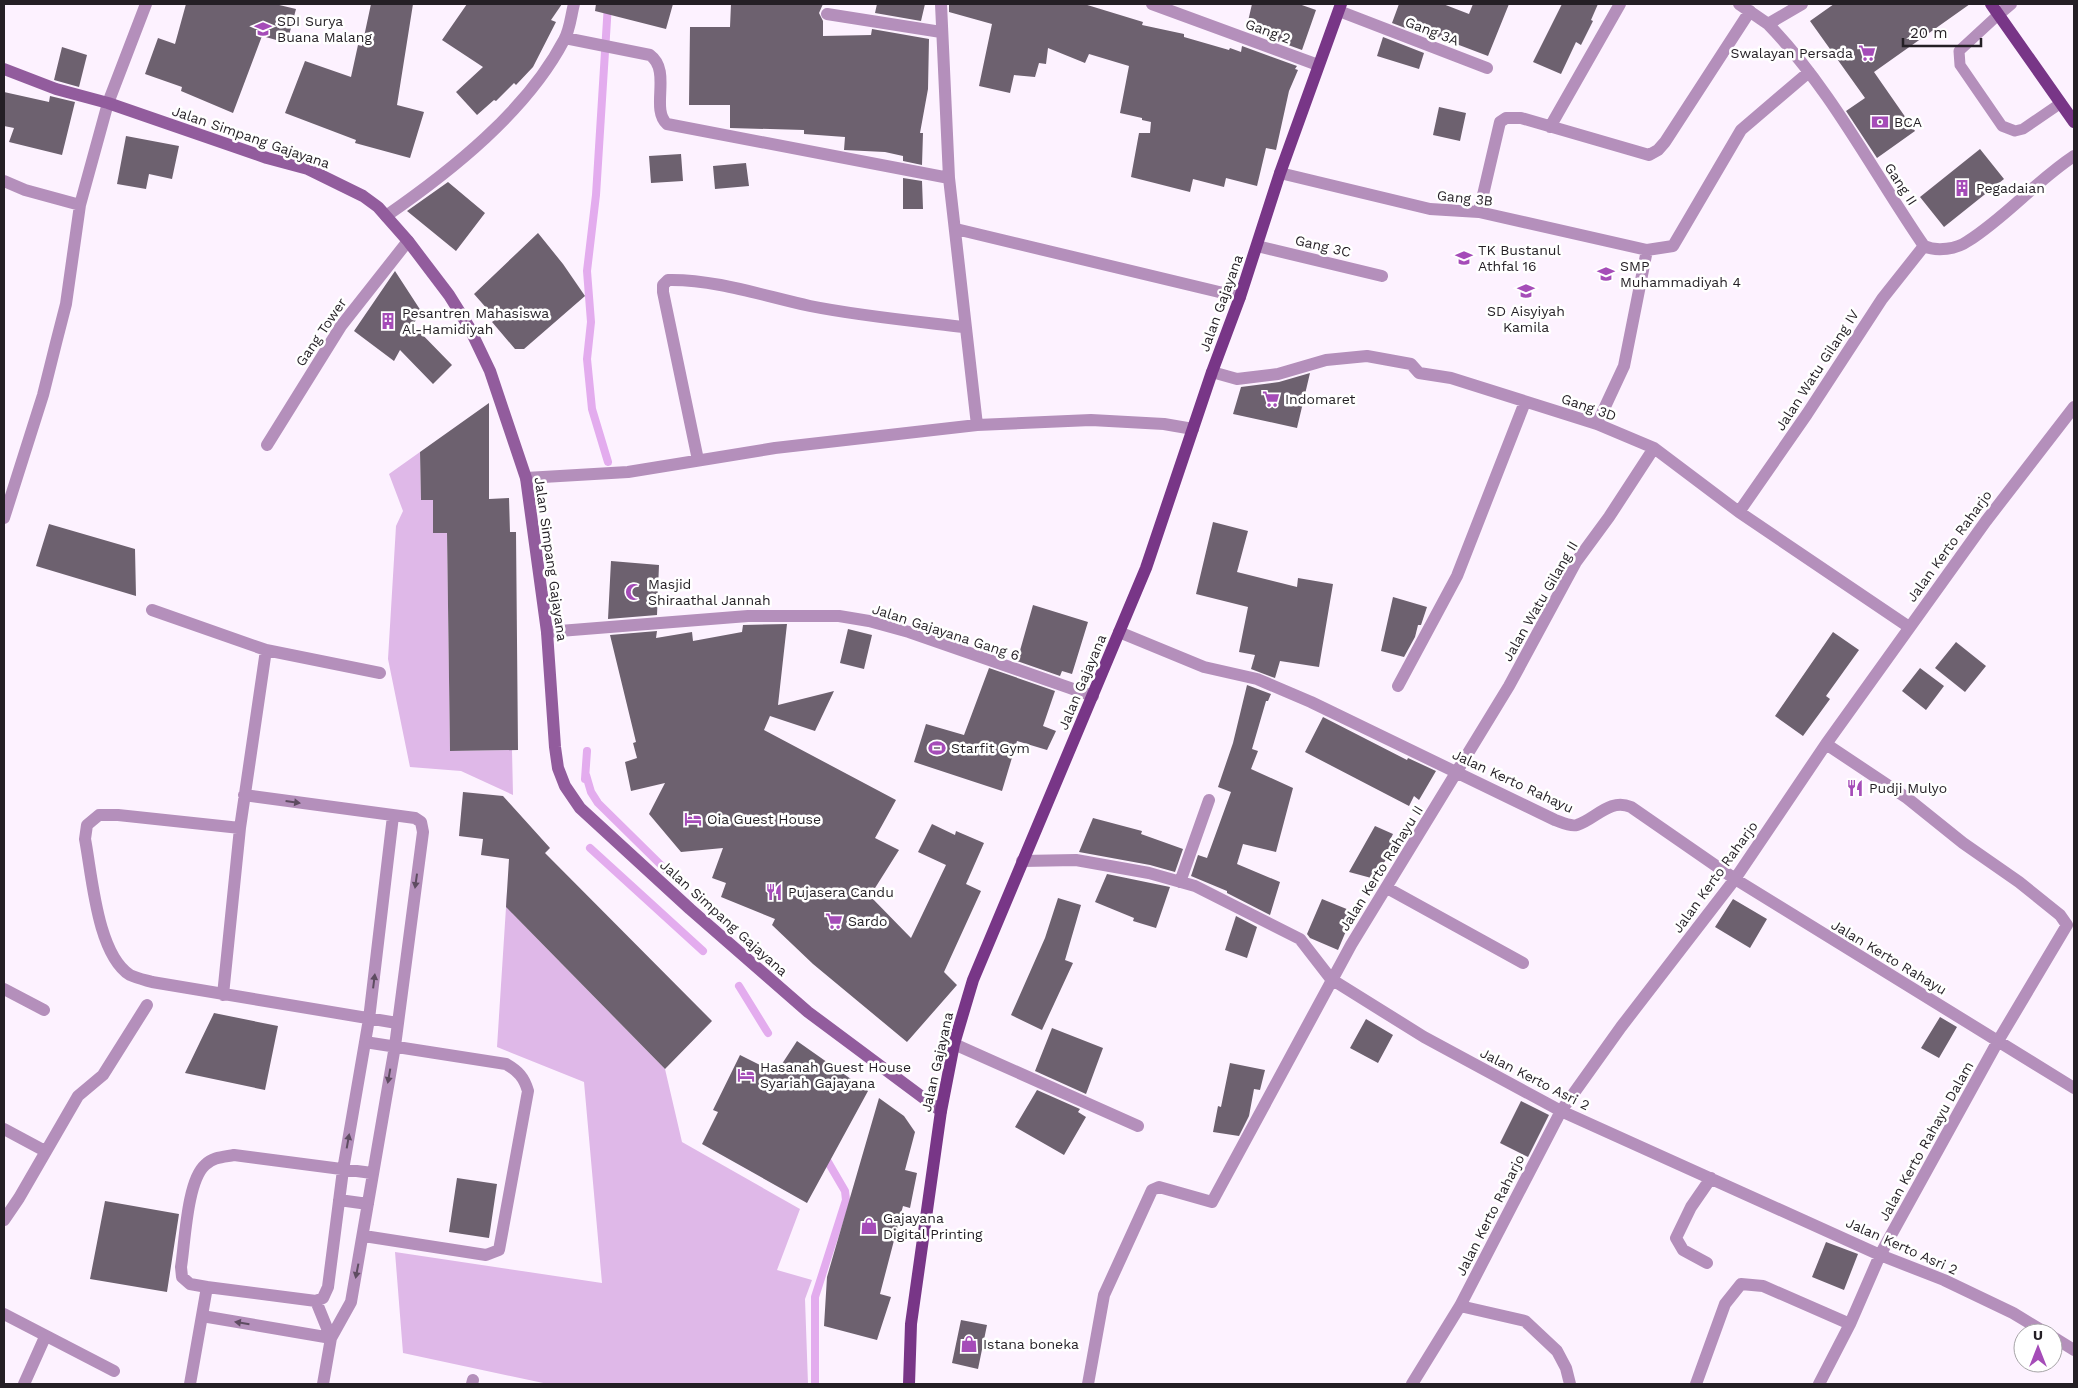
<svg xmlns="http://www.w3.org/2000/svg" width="2078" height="1388" font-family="'Work Sans',sans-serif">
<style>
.green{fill:#dfb8e8}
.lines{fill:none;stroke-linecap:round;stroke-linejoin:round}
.stream{stroke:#e3acee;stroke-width:8}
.building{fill:#6d616f}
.service{stroke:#b48fbb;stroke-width:11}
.minor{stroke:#b48fbb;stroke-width:12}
.secondary{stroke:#925c9d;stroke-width:12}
.primary{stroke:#783687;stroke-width:12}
.oneway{fill:#5e4c61}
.labels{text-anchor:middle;stroke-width:5;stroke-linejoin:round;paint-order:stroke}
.poi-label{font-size:14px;fill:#241f25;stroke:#fff;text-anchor:start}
.street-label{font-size:14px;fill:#241f25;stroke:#fff}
</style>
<rect width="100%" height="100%" fill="#fdf2ff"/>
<path class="green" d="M420,452L421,500H433V533H447L450,751L512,750L513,795L461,771L410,767L388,659L396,526L403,511L389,474Z
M507,892L519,904L512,913L665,1069L682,1142L800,1209L777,1270L812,1280L805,1299L808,1384H548L403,1353L395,1252L602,1283L584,1082L497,1047Z"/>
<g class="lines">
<path class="stream" d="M608,4L596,195L587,271L591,322L587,359L592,409L608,462
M586,775L591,792L598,803L666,870
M585,779L587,751
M590,848L703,951
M739,986L768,1033
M815,1384V1297L846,1200L845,1191L824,1155"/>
</g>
<path class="building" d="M186,4H275L296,9L287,43L262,36L233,113L181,91L182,87L145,74L158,38L175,44Z
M371,4H413L397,105L424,112L410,158L355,143L356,140L285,113L305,61L351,77L358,45L362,46Z
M467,4H562L551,20L556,22L533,67L516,85L514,83L496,101L494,100L477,115L456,92L483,67L442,40Z
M596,4H673L666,29L595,11Z
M731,4H823L819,13L823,21V36L871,35L872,29L929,39L928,89L920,133H923L922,165L903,161V156L885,152L844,150L845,137L804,134V130L730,128V105H689L690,27H730Z
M877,4H925L921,21L875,13Z
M949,4H1084L1143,22L1142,25L1184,34V37L1229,50L1230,48L1241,52L1242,46L1297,66L1295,69L1298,70L1289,91L1276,150L1266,148L1257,186L1226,178L1224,187L1193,179L1190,192L1131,177L1139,133H1150L1151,122L1142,120V118L1120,113L1129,66L1089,54L1085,63L1048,48L1046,64L1039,63L1035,77L1014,75L1010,93L979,86L992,24L949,12Z
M1252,4H1299L1316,10L1302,50L1246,30Z
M1399,4H1443L1469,14L1473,4H1509L1488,56L1430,34L1429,37L1392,23Z
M1562,4H1598L1591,20L1593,21L1581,45L1576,42L1561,74L1533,62Z
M1834,4H1970L1874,72L1915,131L1877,158L1846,111L1865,98L1810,21Z
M1383,37L1424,53L1419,69L1377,56Z
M62,47L87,55L79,87L54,80Z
M4,92L49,102L50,96L75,102L62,155L9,142L14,128L4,126Z
M1439,107L1466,113L1460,141L1433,135Z
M126,136L179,146L172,179L149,174L146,189L117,184Z
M1980,149L2004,179L1944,227L1920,197Z
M681,154L683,181L651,183L649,156Z
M746,163L749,186L715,189L713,166Z
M903,178L922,181L923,209H903Z
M448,182L485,213L456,251L407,211Z
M538,233L563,264L585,296L524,349H515L492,322L496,319L474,294Z
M395,271L421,311L413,325L452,365L433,384L400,350L394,361L354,331Z
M1310,373L1297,428L1233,414L1241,387L1279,382Z
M489,403V499L509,498L510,532H516L518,750L450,751L447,533H433V500H421L420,452Z
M1213,522L1248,531L1237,572L1297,587L1298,578L1333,584L1319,667L1280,661L1275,678L1251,669L1255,655L1239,652L1248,607L1196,594Z
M49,524L135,549L136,596L36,566Z
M611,561L659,565L657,615L608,619Z
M1393,597L1427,607L1421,625H1418L1415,637L1404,657L1381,651Z
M1033,605L1088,622L1072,674L1062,671L1060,676L1017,661Z
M787,624L778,705L834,691L815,731L770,716L764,730L896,800L875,838L899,850L870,896L911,938L946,865L918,852L932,824L955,835L956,831L984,843L966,884L981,891L944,972L957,985L907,1042L813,964L772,925L775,919L721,897L726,883L712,878L723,848L681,852L649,814L665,783L631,791L625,762L637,758L633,743L636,742L610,635L657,631L656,638L692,632L693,641L742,632L743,625Z
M848,629L872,635L864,669L840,663Z
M1833,632L1859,650L1826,696L1830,699L1803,736L1775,716Z
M1956,642L1986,666L1965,692L1935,668Z
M989,668L1055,691L1043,726L1056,731L1047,750L1017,741L1002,791L914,762L926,724L964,735Z
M1920,668L1944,686L1926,710L1902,691Z
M1247,685L1271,694L1268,701H1266L1252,749L1258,751L1251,769L1293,788L1276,852L1243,844L1237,864L1280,882L1270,915L1227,893V891L1191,876L1198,855L1207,858L1231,792L1218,787L1233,743Z
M1323,717L1407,760L1408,758L1436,771L1419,800L1414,796L1409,806L1305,752Z
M463,792L503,796L550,848L545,853L712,1021L665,1069L506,907L509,859L481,855L483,839L459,836Z
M1093,818L1142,831L1141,834L1183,849L1175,872L1150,865L1079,852Z
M1375,826L1393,834L1390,840L1395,843L1375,879L1349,872Z
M1107,874L1170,887L1156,928L1133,921L1134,918L1095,902Z
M1058,898L1081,905L1065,960L1073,963L1042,1030L1011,1015L1045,938Z
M1322,899L1354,912L1338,950L1310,938L1307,934Z
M1733,899L1767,919L1750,948L1715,927Z
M1236,916L1257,927L1247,958L1225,950Z
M214,1013L278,1026L265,1090L185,1073Z
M1940,1017L1957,1027L1939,1058L1921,1048Z
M1366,1019L1393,1035L1378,1063L1350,1048Z
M1052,1028L1103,1048L1086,1094L1035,1071Z
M797,1041L868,1091L807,1203L702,1144L718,1112L713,1110L740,1055L776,1073Z
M1230,1063L1265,1070L1260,1090L1254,1089L1249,1116L1239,1136L1213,1132L1218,1106L1221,1107Z
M1037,1090L1080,1109L1078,1112L1086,1117L1064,1155L1015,1127Z
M879,1098L904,1116L915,1132L905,1170L917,1173L910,1208L903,1206L880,1294L891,1297L877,1340L824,1326L827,1277Z
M1521,1101L1549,1115L1528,1157L1500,1143Z
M457,1178L497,1184L489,1238L449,1232Z
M105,1201L179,1214L167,1292L90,1279Z
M1826,1242L1858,1254L1844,1290L1812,1277Z
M961,1320L987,1325L978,1369L952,1363Z"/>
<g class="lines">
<path class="service" d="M1998,15L1959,51L1960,65L2002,126L2015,131L2023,129L2061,103"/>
<path class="minor" d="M941,4L949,178L977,425
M1152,4L1318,65
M1739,4L1768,24
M1802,4L1768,24C1831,89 1873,172 1924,246C1937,252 1957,249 1968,241C2006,217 2036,181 2074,156
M1339,11L1487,68
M827,14L941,32
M1998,15L2011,4
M565,38L650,55C672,71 650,109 667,124L949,178
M1550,127L1620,4
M1280,173L1430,209L1479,212L1647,250L1673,246L1741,130L1809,72
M4,181L25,190L80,205
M1479,212L1500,122L1506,118H1521L1649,155L1658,150L1665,142L1750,11
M386,216C451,171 527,111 564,40C570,30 571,15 574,4
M956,229L1240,297
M1257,246L1382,276
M1212,372L1237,379L1278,374L1326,360L1367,356L1411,364L1419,373L1451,378L1597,424L1654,448L1739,512L1909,627
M1597,424L1624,366L1647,250
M267,445L341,326L408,241
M698,460L663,292V285L668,280C715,279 764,296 810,306C860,316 913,321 964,327
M526,478L628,472L775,448L977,425L1091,420L1164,424L1193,429
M1739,512L1807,414L1882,299L1924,246
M4,518L43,395L56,343L66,304L80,205L108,103L146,4
M152,610L266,650L380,673
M547,632L748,616H839L869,621L909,632L1093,696
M1119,632L1204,667L1257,679L1311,702L1555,820C1561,822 1570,827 1577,825C1596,819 1609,798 1631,807L1735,879L2074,1088
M1398,686L1457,576L1525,402
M240,828L118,815H99L87,825L85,839C92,875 97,954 130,975C136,978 145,980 152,982L397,1023
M1022,861L1076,860L1149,873L1195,886L1300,939L1331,979L1424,1037L1561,1111L1880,1255L1944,1280L2013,1313L2046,1333
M1180,882L1209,800
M1387,888L1523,963
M4,989L44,1010
M223,995L240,828L266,650
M954,1044L1138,1126
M4,1129L45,1151
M339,1200L368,1204
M4,1220L19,1198L78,1096L103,1075L147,1005
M364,1236L486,1255L499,1250L528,1091C524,1077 518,1071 506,1064L365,1042
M1707,1263L1683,1250L1676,1238L1691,1207L1711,1178
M207,1287L316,1301L323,1298L328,1287L343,1170L369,1019L393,816
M316,1301L331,1338L323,1384
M1460,1306L1525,1321L1557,1351L1566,1368L1570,1384
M4,1314L114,1371
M202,1316L331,1338L351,1302L395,1046L423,832L421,822L415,818L244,795
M2053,1337L2074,1350
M24,1384L45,1337
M190,1384L207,1287L190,1284L182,1277L181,1267C185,1242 187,1181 205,1165C213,1157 223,1157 234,1155L372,1173
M472,1384L473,1380
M1088,1384L1104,1295L1152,1190L1159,1187L1212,1202L1351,945L1509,686L1576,562L1609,517L1654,448
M1412,1384L1460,1306L1561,1111L1621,1027L1735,879L1826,744L1986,521L2074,407
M1696,1384L1725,1304L1741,1284L1763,1286L1850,1324
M1819,1384L1850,1324L1880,1255L1998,1041L2067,925L2060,915L2019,882L1963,843L1907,798L1826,744"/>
<path class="secondary" d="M4,69L56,89L108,103L267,158L308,169L363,196L378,207L408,241L449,295L469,327L490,371L526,478L547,632L555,747L558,768L565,786L580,808L690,909L808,1012L941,1111"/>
<path class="primary" d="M1991,4L2074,122
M909,1384L911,1324L941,1111L954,1044L973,980L1146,568L1212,372L1240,297L1280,173L1341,4"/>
</g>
<defs><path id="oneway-solid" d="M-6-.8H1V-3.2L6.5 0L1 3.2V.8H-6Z" transform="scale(1.25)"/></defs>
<g class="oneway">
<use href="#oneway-solid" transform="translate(293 802) rotate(8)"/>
<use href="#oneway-solid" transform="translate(416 881) rotate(98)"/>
<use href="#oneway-solid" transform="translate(374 981) rotate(-83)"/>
<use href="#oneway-solid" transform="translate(389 1076) rotate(100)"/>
<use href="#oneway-solid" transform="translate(348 1141) rotate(-80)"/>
<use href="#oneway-solid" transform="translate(357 1271) rotate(101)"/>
<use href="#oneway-solid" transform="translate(242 1323) rotate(-171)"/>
</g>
<defs>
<g id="school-bare" transform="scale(1.35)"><path d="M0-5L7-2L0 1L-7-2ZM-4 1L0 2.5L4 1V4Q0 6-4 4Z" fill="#a54cb8" stroke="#fff" stroke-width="2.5" paint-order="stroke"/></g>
<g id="supermarket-bare" transform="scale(1.35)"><path d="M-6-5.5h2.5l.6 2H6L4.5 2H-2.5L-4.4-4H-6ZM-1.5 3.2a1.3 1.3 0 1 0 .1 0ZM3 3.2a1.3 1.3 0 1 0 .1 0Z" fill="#a54cb8" stroke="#fff" stroke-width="2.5" paint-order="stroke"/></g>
<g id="bank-bare" transform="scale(1.35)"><path d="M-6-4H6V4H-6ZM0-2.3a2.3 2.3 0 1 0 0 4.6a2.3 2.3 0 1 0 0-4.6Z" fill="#a54cb8" stroke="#fff" stroke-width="2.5" paint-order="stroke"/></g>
<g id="building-bare" transform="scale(1.35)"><path d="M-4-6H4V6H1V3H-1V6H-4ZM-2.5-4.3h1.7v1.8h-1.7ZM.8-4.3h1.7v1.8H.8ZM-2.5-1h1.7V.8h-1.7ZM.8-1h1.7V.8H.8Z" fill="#a54cb8" stroke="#fff" stroke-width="2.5" paint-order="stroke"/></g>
<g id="mosque-bare" transform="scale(1.35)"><path d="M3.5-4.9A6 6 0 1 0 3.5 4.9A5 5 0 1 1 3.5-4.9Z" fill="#a54cb8" stroke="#fff" stroke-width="2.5" paint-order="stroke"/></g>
<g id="stadium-bare" transform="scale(1.35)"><path d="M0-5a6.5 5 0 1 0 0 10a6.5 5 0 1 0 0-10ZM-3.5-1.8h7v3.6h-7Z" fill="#a54cb8" stroke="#fff" stroke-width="2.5" paint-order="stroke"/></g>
<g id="restaurant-bare" transform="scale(1.35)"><path d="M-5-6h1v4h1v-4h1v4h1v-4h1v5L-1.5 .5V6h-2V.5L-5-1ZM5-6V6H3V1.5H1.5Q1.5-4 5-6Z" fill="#a54cb8" stroke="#fff" stroke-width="2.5" paint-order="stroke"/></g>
<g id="hotel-bare" transform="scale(1.35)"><path d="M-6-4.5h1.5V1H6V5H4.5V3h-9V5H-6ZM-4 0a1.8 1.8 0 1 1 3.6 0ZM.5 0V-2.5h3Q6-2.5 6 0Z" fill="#a54cb8" stroke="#fff" stroke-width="2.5" paint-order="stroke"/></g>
<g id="shop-bare" transform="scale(1.35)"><path d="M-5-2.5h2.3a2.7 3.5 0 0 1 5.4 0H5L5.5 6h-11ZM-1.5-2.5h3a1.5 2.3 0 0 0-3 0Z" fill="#a54cb8" stroke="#fff" stroke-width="2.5" paint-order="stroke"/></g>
</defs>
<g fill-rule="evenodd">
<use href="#school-bare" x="263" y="29"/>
<use href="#supermarket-bare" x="1867" y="53"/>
<use href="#bank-bare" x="1880" y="122"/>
<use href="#building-bare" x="1962" y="188"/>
<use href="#school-bare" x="1464" y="258"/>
<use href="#school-bare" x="1606" y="274"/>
<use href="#school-bare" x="1526" y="291"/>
<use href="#building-bare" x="388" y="321"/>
<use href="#supermarket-bare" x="1271" y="399"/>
<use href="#mosque-bare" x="634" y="592"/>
<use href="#stadium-bare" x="937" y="748"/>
<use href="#restaurant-bare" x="1855" y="788"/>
<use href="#hotel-bare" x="693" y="819"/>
<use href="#restaurant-bare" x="774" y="892"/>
<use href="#supermarket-bare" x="834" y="921"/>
<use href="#hotel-bare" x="746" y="1075"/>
<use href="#shop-bare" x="869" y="1226"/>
<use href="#shop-bare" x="969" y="1344"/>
</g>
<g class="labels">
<g class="poi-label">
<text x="277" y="26">SDI Surya<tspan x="277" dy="16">Buana Malang</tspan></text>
<text x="1853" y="58" text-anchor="end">Swalayan Persada</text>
<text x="1894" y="127">BCA</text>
<text x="1976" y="193">Pegadaian</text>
<text x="1478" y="255">TK Bustanul<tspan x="1478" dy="16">Athfal 16</tspan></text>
<text x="1620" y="271">SMP<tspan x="1620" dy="16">Muhammadiyah 4</tspan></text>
<text x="1526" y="316" text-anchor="middle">SD Aisyiyah<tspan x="1526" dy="16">Kamila</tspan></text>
<text x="402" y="318">Pesantren Mahasiswa<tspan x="402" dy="16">Al-Hamidiyah</tspan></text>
<text x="1285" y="404">Indomaret</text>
<text x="648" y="589">Masjid<tspan x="648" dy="16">Shiraathal Jannah</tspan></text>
<text x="951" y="753">Starfit Gym</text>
<text x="1869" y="793">Pudji Mulyo</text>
<text x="707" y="824">Oia Guest House</text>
<text x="788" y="897">Pujasera Candu</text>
<text x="848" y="926">Sardo</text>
<text x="760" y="1072">Hasanah Guest House<tspan x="760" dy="16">Syariah Gajayana</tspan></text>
<text x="883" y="1223">Gajayana<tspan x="883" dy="16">Digital Printing</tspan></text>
<text x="983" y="1349">Istana boneka</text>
</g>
<g class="street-label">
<text transform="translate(1268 31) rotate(20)" y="5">Gang 2</text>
<text transform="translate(1432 31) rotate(21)" y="5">Gang 3A</text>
<text transform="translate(251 137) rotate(19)" y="5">Jalan Simpang Gajayana</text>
<text transform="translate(1901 184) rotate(57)" y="5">Gang II</text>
<text transform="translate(1465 198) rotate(6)" y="5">Gang 3B</text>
<text transform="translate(1323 246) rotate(13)" y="5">Gang 3C</text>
<text transform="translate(1221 303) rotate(-70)" y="5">Jalan Gajayana</text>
<text transform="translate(321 332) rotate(-56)" y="5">Gang Tower</text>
<text transform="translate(1817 370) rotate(-57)" y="5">Jalan Watu Gilang IV</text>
<text transform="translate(1589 407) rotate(19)" y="5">Gang 3D</text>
<text transform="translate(1949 546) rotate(-54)" y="5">Jalan Kerto Raharjo</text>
<text transform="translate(551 559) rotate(82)" y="5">Jalan Simpang Gajayana</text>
<text transform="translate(1540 601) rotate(-60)" y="5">Jalan Watu Gilang II</text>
<text transform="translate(946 632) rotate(18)" y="5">Jalan Gajayana Gang 6</text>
<text transform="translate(1082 682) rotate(-67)" y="5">Jalan Gajayana</text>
<text transform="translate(1513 781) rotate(25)" y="5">Jalan Kerto Rahayu</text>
<text transform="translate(1381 868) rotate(-58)" y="5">Jalan Kerto Rahayu II</text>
<text transform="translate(1715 877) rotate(-54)" y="5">Jalan Kerto Raharjo</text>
<text transform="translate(724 918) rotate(42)" y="5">Jalan Simpang Gajayana</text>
<text transform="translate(1889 957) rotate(31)" y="5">Jalan Kerto Rahayu</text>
<text transform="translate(937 1062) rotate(-77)" y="5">Jalan Gajayana</text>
<text transform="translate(1535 1079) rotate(27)" y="5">Jalan Kerto Asri 2</text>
<text transform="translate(1926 1141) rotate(-61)" y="5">Jalan Kerto Rahayu Dalam</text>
<text transform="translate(1490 1215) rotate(-63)" y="5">Jalan Kerto Raharjo</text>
<text transform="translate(1902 1246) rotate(24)" y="5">Jalan Kerto Asri 2</text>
</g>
</g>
<rect width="2078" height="1388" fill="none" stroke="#241f25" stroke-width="10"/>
<g transform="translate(2038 1348)"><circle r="24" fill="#ffffff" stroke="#a7a5a8"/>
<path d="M0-4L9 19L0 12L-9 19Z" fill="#a54cb8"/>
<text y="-8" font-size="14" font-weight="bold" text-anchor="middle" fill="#241f25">U</text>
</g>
<path d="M1903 38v8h78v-8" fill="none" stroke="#241f25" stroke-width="2.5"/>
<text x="1910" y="38" font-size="15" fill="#241f25" stroke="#ffffff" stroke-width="4" paint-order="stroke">20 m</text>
</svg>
